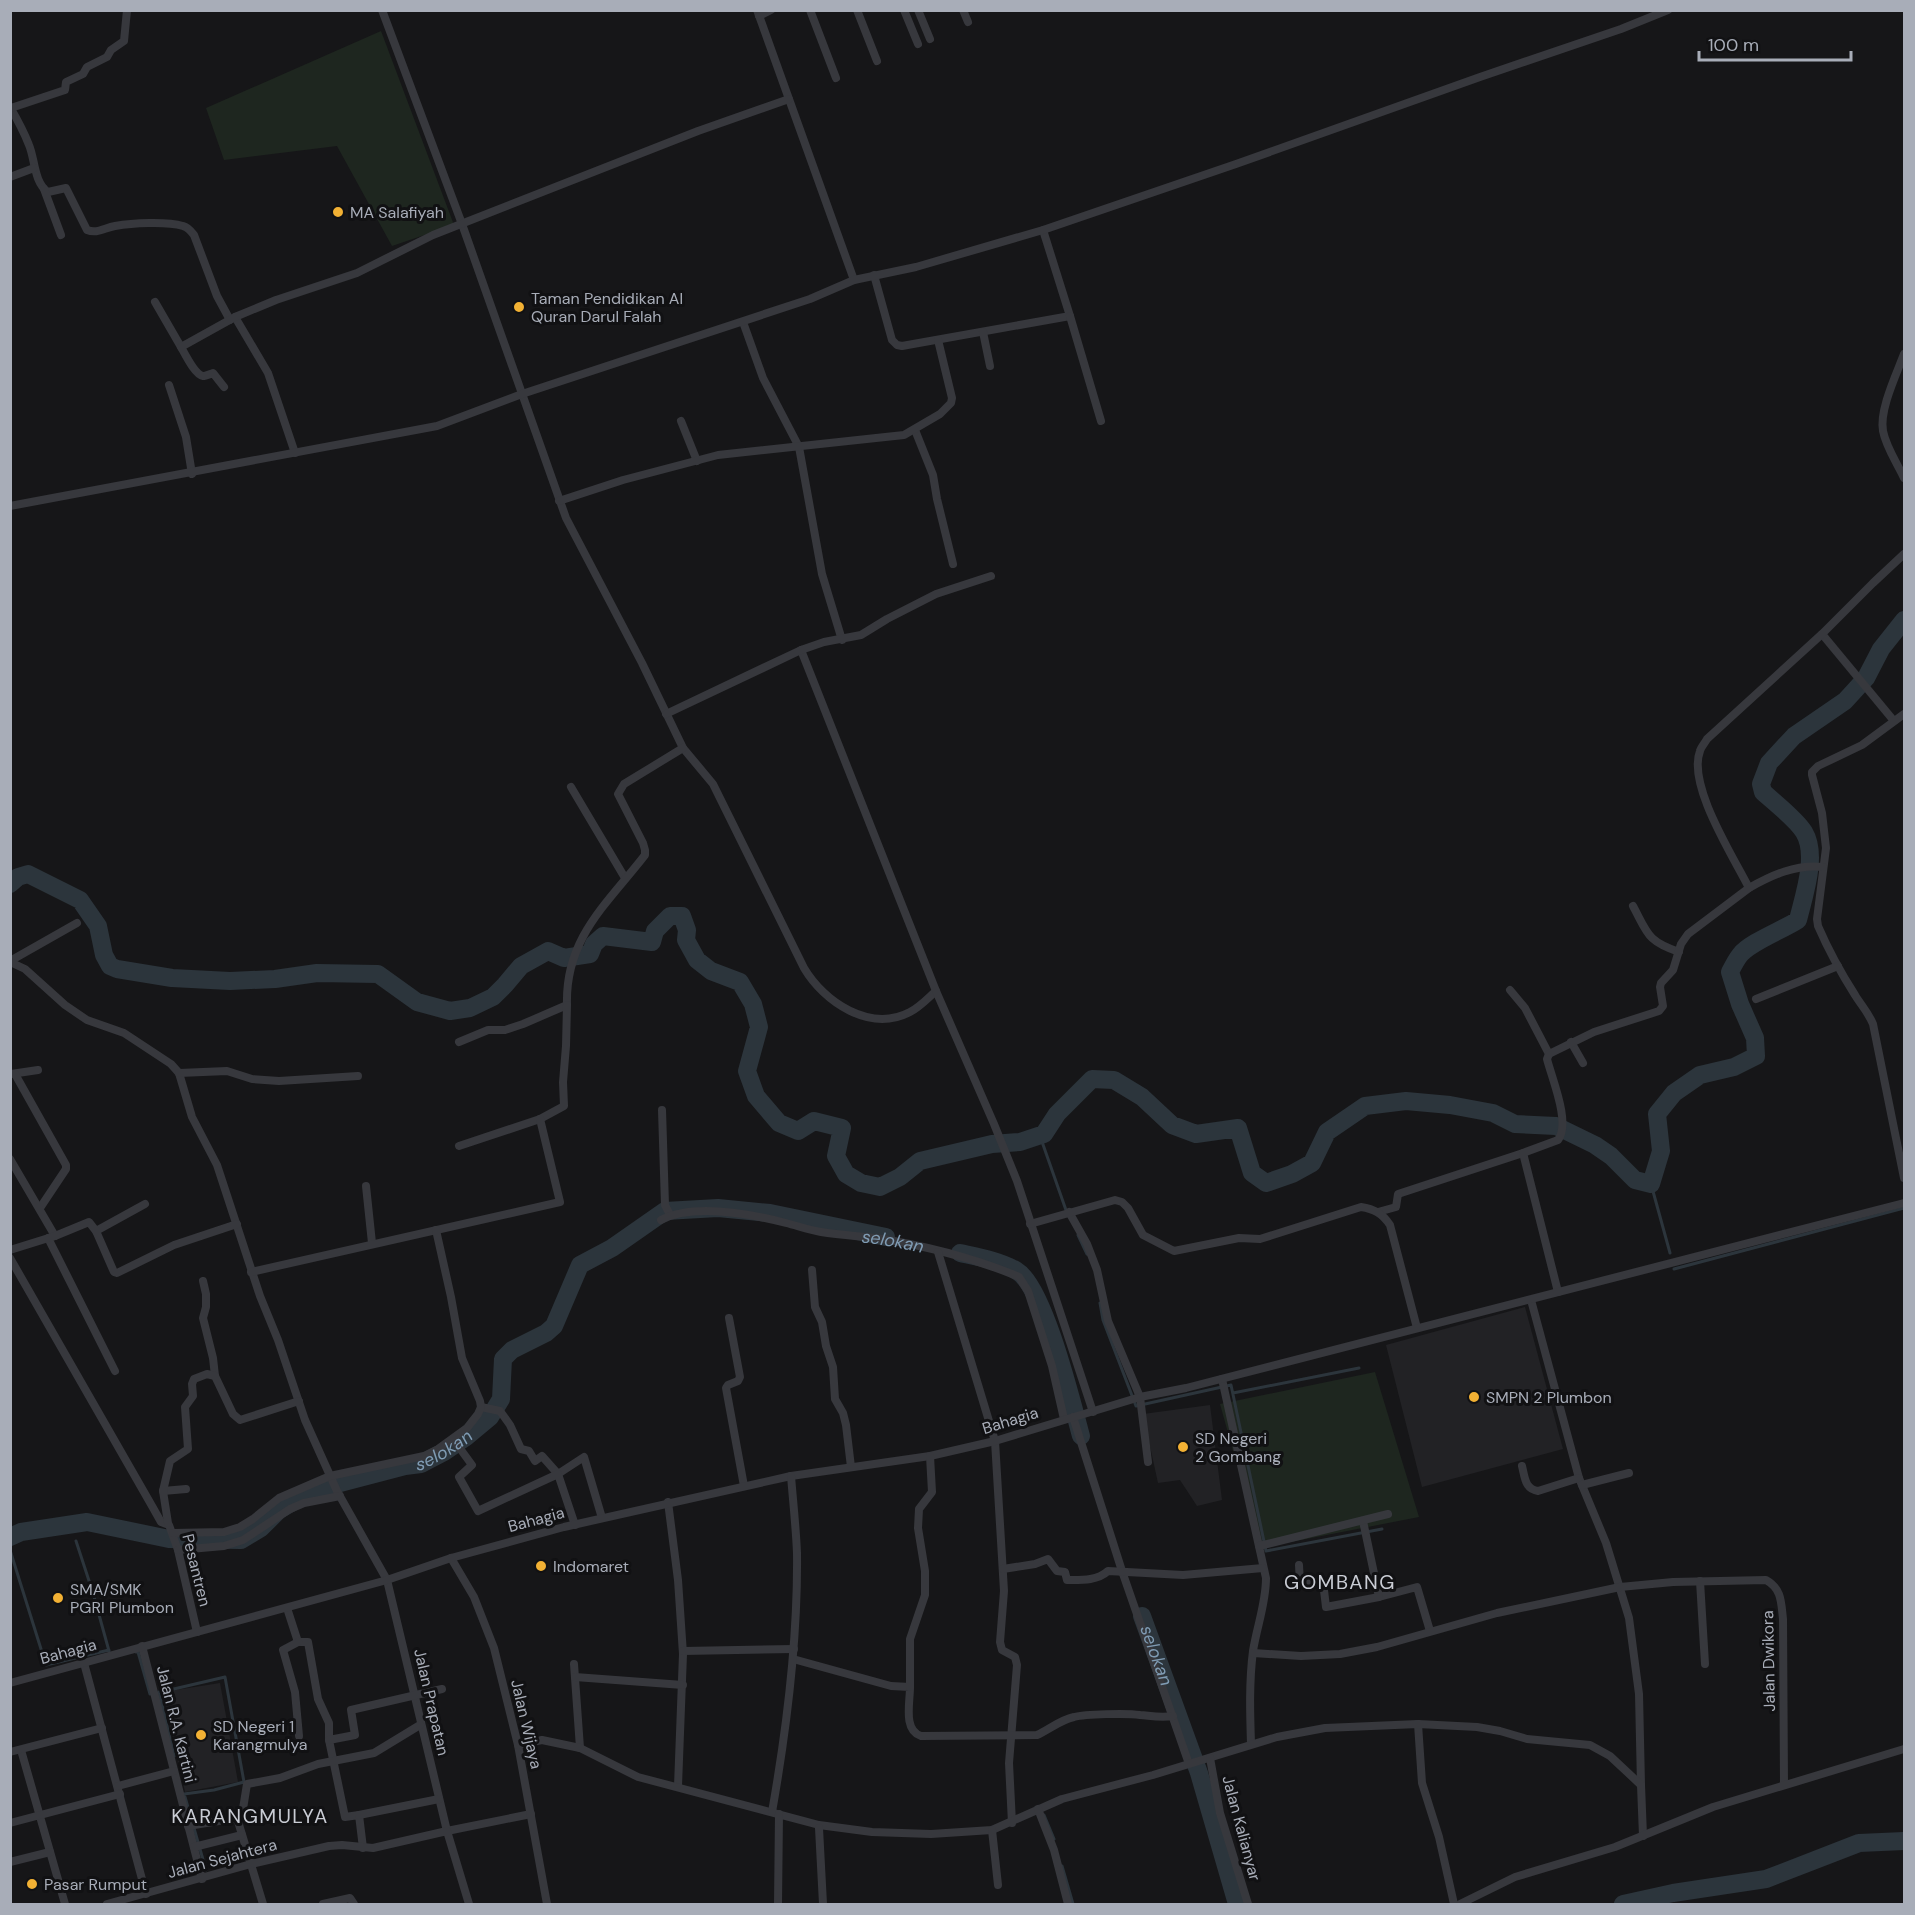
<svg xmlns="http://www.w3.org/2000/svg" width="1915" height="1915" font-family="'DM Sans',sans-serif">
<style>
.built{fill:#222225}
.green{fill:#1e261f}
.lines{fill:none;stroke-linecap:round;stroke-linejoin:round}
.stream{stroke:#2c353c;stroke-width:3}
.river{stroke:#2c353c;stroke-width:18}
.minor{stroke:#37383d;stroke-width:8}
.poi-dot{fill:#f2b134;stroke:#111113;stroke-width:2}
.labels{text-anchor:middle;stroke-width:6;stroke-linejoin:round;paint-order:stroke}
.poi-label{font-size:16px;fill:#a8adb8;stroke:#111113;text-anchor:start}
.street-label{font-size:16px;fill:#a8adb8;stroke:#111113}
.water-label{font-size:18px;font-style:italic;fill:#7f9bb3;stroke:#111113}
.quarter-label{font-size:20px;letter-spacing:1.5px;fill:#c9ccd4;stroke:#111113}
</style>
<rect width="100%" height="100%" fill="#161618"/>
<path class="built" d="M1525,1307L1563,1449L1422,1487L1386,1345Z
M1210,1405L1222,1500L1197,1506L1180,1480L1158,1483L1143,1414Z
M220,1683L238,1782L185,1792L163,1692Z"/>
<path class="green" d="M381,31L454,225L392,246L337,146L224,160L206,108Z
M1375,1372L1419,1517L1260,1548L1220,1404Z"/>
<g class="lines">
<path class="stream" d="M1040,1136L1067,1213
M1651,1184L1670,1253
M1078,1235L1087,1254
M1674,1269L1904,1208
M1100,1303L1103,1320L1136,1406L1231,1385L1266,1551L1382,1529
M1233,1393L1359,1368
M76,1541L93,1593L109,1651
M10,1550L46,1665L109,1650
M136,1652H138L150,1694
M159,1692L174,1756
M161,1692L225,1677L244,1782
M184,1794L214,1790L244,1782
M185,1797L206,1870
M1044,1815L1054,1839
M1062,1866L1073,1904"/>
<g class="river">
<path d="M10,884L18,877L28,874L80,900L98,926L104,955L110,966L117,969L172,978L230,981L275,979L317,973L378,974L417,1002L450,1011L470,1008L493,997L505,985L521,966L548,951L564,958L590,954L594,944L603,936L652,942L655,931L670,916H682L687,930L686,940L697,960L711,971L740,982L753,1004L759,1027L747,1071L756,1096L779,1123L798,1131L814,1121L842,1128L836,1156L846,1174L861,1183L880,1187L900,1177L920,1161L992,1144L1020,1142L1044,1134L1057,1114L1092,1079L1114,1080L1142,1097L1172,1125L1196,1134L1238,1128L1252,1173L1266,1183L1292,1174L1312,1163L1327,1132L1365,1106L1406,1101L1450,1105L1493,1113L1515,1124L1556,1126L1595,1145L1611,1156L1635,1180L1651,1184L1661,1151L1657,1114L1674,1093L1700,1075L1734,1067L1756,1056L1755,1038L1740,1004L1730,972C1733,966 1736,960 1740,955C1750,942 1783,930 1798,920C1804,895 1818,855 1804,832C1796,819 1775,803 1763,792L1761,784L1769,763L1794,736L1845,701L1866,678L1881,649L1904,620"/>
<path d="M960,1253C978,1257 1001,1261 1017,1271C1044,1287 1072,1403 1081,1436"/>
<path id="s1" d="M10,1537L21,1532L87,1522L169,1539L241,1540L261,1528L279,1510L298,1499L340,1483L405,1466L421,1464L444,1452L466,1437L490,1417L501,1399L503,1359L512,1350L546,1333L554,1326L580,1265L612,1248L665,1211L718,1208L770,1213L886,1237"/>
<path id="s2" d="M1142,1616L1199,1773L1237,1904"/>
<path d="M1623,1904L1673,1893L1766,1879L1859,1843L1904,1841"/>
</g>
<g class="minor">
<path d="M382,10L462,224L566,518L642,663L683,748L713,784L804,968C824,1002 870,1033 910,1012C920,1007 928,998 936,991"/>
<path d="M757,10L854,280"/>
<path d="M810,10L836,78"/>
<path d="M857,10L877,61"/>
<path d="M904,10L918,44"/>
<path d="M918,10L930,39"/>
<path d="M963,10L968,22"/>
<path d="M759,16L771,10"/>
<path d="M10,107C17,119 24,132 29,145C35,159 34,183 48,192L66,188L87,230C97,234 104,228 115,226C132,223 166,221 183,226C188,227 191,231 194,235L217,296L230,320"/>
<path d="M11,108L65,90L66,82L83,74L87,67L107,57L111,50L124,41L127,10"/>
<path d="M10,177L34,168"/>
<path d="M44,189L61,235"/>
<path d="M874,275L892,340L897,345L902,346L1070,316L1043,230"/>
<path d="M155,302L181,347"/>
<path d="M1070,316L1101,421"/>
<path d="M235,317L268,373L295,453"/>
<path d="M743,322L763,378L799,447L822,574L842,640"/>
<path d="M983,332L990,366"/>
<path d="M1904,354C1897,373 1879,410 1883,431C1886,447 1897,463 1904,478"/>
<path d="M169,385L186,437L192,474"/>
<path d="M224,387L213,373C210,374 206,376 203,376C195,375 185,354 181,347L235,317L276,300L357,273L433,235L698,131L789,99"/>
<path d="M681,421L697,461"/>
<path d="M915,430L933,475L937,499L953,564"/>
<path d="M559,501L623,480L718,455L904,435L940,414L951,403L952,398L938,340"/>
<path d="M10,506L437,426L522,394L810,299L854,280L916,267L1043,230L1236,164L1480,77L1621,29L1668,10"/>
<path d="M1822,634L1894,721"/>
<path d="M801,650L936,991L994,1124L1017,1181L1093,1412"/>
<path d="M666,714L801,650L824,642L861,635L887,619L936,594L991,576"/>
<path d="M1904,714L1862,745L1818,766L1812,772V775L1822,813L1826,848L1817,919L1818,926C1828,949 1841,973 1855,995C1861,1005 1868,1012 1873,1024L1904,1178"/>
<path d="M571,787L625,878"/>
<path d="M1749,888C1733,856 1687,785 1700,751C1701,747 1705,743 1707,739L1822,634L1873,583L1904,554"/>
<path d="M1633,906C1648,934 1647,941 1679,952"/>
<path d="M10,961L77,923"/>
<path d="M10,962L25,969L65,1005L87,1020L124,1033L171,1064L179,1073L192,1117L217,1165L260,1296L278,1340L305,1420L337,1491L387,1580L447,1831L531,1814"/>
<path d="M1510,990L1525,1008L1549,1054"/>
<path d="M1756,999L1838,966"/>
<path d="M459,1042L488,1030H505L523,1024L567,1005C565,938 607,904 645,855V850L643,843L618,794L624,784L683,748"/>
<path d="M1571,1042L1583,1063"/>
<path d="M179,1073L227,1071L252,1079L279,1081L358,1076"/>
<path d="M11,1074L38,1070"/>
<path d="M15,1074L66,1165V1169L40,1208"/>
<path d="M662,1110L665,1205L670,1215"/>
<path d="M459,1146L540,1119L564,1106L563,1082L566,1046L567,1005"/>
<path d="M10,1159L55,1236"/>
<path d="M366,1186L372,1243"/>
<path d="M1069,1212L1087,1244L1097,1270L1108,1321L1140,1397L1148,1462"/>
<path d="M1378,1212L1396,1207L1398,1194L1523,1153"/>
<path id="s3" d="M661,1220C693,1203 751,1214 786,1223C798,1226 809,1230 821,1232C839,1235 858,1236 876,1238C922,1245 969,1257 1012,1274L1019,1277L1028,1291L1052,1366L1064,1419"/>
<path d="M1030,1224L1115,1200L1122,1202L1128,1208L1143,1235L1174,1251L1239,1238L1260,1239L1361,1207C1374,1209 1382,1213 1390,1225L1417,1328"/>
<path d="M96,1231L145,1204"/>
<path d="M48,1238L115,1371"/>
<path d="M10,1250L55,1236L89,1222L96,1231L114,1272L117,1273L174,1245L237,1224"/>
<path d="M938,1252L995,1441L1004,1591L1000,1642L1002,1650L1015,1657L1017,1665L1009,1763L1012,1823"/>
<path d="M10,1258L152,1506L161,1522L169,1525L178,1550L197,1632"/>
<path d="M812,1270L815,1307L822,1322L826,1346L833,1367L835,1399L843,1413L846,1425L851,1467"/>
<path d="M251,1272L560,1202L540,1119"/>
<path d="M203,1281L206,1294V1307L203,1318L213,1358L215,1376"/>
<path d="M1558,1292L1523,1153L1558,1140C1571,1123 1552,1079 1547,1059L1549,1054L1594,1032L1659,1011L1663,1006L1660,987L1661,983L1673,970L1681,944L1688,934L1749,888C1772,875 1796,864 1823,867"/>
<path d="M1531,1300L1579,1478L1606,1543L1629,1618L1639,1694L1641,1785"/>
<path d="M729,1318L740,1377L738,1381L728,1385L726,1388L744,1486"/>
<path d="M1222,1379L1266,1578C1266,1603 1257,1626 1253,1651C1249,1682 1250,1713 1251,1744"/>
<path d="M481,1407L500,1411L510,1425L521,1449L529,1451L535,1461L542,1456L558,1474L584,1457L602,1518"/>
<path d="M1073,1417L1122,1571L1189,1764"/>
<path d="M453,1439L472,1465L459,1477L478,1511L558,1474L575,1525"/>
<path d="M1522,1466C1525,1478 1525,1489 1538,1491L1579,1478"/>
<path d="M1582,1485L1629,1473"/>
<path d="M163,1491L186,1489"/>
<path d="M668,1502L678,1580L683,1654L678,1786"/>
<path d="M1363,1521L1379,1597L1417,1587L1430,1631"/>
<path d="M168,1523L163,1491L170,1461L188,1449L185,1407L193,1396L192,1384L194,1379L207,1374L215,1376L233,1414L240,1420L299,1401"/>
<path d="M173,1533L224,1532L240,1527L253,1519L279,1498L330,1476L424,1456L438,1449L467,1428L478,1414L481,1407L480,1401L462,1358L451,1297L436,1230"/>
<path d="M1259,1546L1388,1514"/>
<path d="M178,1550L224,1546L243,1540L290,1509L304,1503L340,1496"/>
<path d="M451,1558L474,1597L494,1648L518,1745L547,1904"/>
<path d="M1299,1565L1300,1584L1323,1582L1326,1607L1379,1597"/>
<path d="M1003,1569L1035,1564L1048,1559L1057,1571L1065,1572L1067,1580C1081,1580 1097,1581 1108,1571L1183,1575L1263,1568"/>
<path d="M1700,1581L1705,1664"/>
<path d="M287,1608L298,1642H308L318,1699L329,1723V1740L345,1817L359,1815L363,1848"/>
<path d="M298,1642L283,1650L295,1692L299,1736"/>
<path d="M142,1646L202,1879"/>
<path d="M683,1651L794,1649"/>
<path d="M1253,1653L1301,1656L1340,1654L1377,1647L1497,1613L1620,1587L1673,1582L1766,1580C1782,1589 1781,1602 1783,1619L1784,1785"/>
<path d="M793,1659L891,1686L910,1687C910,1703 903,1730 921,1736L1037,1735C1050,1729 1060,1720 1074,1717C1085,1714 1128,1713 1140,1715C1152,1716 1161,1718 1173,1716"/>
<path d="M84,1663L146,1894"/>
<path d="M574,1664L580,1748"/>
<path d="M575,1677L683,1685"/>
<path d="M10,1683L387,1580L451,1558L564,1527L791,1476L930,1456L995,1441L1140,1397L1186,1388L1904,1203"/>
<path d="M910,1687V1639L925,1595V1571L918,1528L919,1509L932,1492L930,1456"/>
<path d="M1418,1724L1422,1783L1439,1837L1454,1904"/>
<path d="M329,1740L355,1735L351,1710L442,1689"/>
<path d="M518,1745L542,1740L580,1748L638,1777L819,1825L872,1832L931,1834L992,1830L1062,1799L1153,1775L1277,1737L1325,1728L1418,1724L1477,1727L1500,1731L1527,1739L1590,1745L1610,1756L1641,1785L1643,1836"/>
<path d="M21,1750L65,1904"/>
<path d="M10,1752L102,1728"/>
<path d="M1210,1758L1220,1813L1248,1904"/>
<path d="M118,1786L174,1771"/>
<path d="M1038,1809L1054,1850L1068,1904"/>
<path d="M772,1812C787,1727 798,1640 797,1553C796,1528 793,1501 791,1476"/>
<path d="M359,1815L439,1799"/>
<path d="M237,1818L242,1815L247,1784L280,1778L318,1764L374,1753L420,1725"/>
<path d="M10,1823L120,1794"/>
<path d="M188,1826L237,1818L263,1904"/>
<path d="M819,1828L823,1904"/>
<path d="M992,1830L998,1885"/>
<path d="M194,1847L242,1835"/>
<path d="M10,1862L50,1852"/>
<path d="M107,1904L251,1864L329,1846L342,1845L373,1848L447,1831L469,1904"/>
<path d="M323,1904L350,1898L354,1904"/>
<path d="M778,1904L779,1814"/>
<path d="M1460,1904L1515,1877L1615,1847L1713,1807L1904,1749"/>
</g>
</g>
<g class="poi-dot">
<circle cx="338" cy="212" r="6"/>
<circle cx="519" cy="307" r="6"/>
<circle cx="1474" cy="1397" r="6"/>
<circle cx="1183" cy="1447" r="6"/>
<circle cx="541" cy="1566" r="6"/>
<circle cx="58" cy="1598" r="6"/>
<circle cx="201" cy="1735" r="6"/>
<circle cx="32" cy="1884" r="6"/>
</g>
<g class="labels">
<g class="poi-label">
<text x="350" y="218">MA Salafiyah</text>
<text x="531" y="304">Taman Pendidikan Al<tspan x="531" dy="18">Quran Darul Falah</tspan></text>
<text x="1486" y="1403">SMPN 2 Plumbon</text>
<text x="1195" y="1444">SD Negeri<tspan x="1195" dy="18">2 Gombang</tspan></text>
<text x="553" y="1572">Indomaret</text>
<text x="70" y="1595">SMA/SMK<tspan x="70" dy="18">PGRI Plumbon</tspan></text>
<text x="213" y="1732">SD Negeri 1<tspan x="213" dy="18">Karangmulya</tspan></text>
<text x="44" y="1890">Pasar Rumput</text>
</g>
<g class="street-label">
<text transform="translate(1010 1420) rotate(-17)" y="6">Bahagia</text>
<text transform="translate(536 1519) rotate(-15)" y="6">Bahagia</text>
<text transform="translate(197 1570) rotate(76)" y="6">Pesantren</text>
<text transform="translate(68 1651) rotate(-15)" y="6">Bahagia</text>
<text transform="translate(1768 1661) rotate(-91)" y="6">Jalan Dwikora</text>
<text transform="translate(432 1702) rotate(77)" y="6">Jalan Prapatan</text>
<text transform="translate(177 1724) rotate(76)" y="6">Jalan R.A. Kartini</text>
<text transform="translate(527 1724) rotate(77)" y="6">Jalan Wijaya</text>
<text transform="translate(1242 1828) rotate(75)" y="6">Jalan Kalianyar</text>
<text transform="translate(222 1858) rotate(-15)" y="6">Jalan Sejahtera</text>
</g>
<g class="water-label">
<text dy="6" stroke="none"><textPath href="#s3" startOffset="236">selokan</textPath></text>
<text dy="6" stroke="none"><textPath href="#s1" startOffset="460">selokan</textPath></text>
<text dy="6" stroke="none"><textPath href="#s2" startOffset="42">selokan</textPath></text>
</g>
<g class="quarter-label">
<text x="1340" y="1589">GOMBANG</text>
<text x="250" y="1823">KARANGMULYA</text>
</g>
</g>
<rect width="1915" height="1915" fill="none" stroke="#a8adb8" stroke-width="24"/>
<path d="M1699 51v9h152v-9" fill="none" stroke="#a8adb8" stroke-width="3"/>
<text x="1708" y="51" font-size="18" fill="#a8adb8" stroke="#111113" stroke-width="4.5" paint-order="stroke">100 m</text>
</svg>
